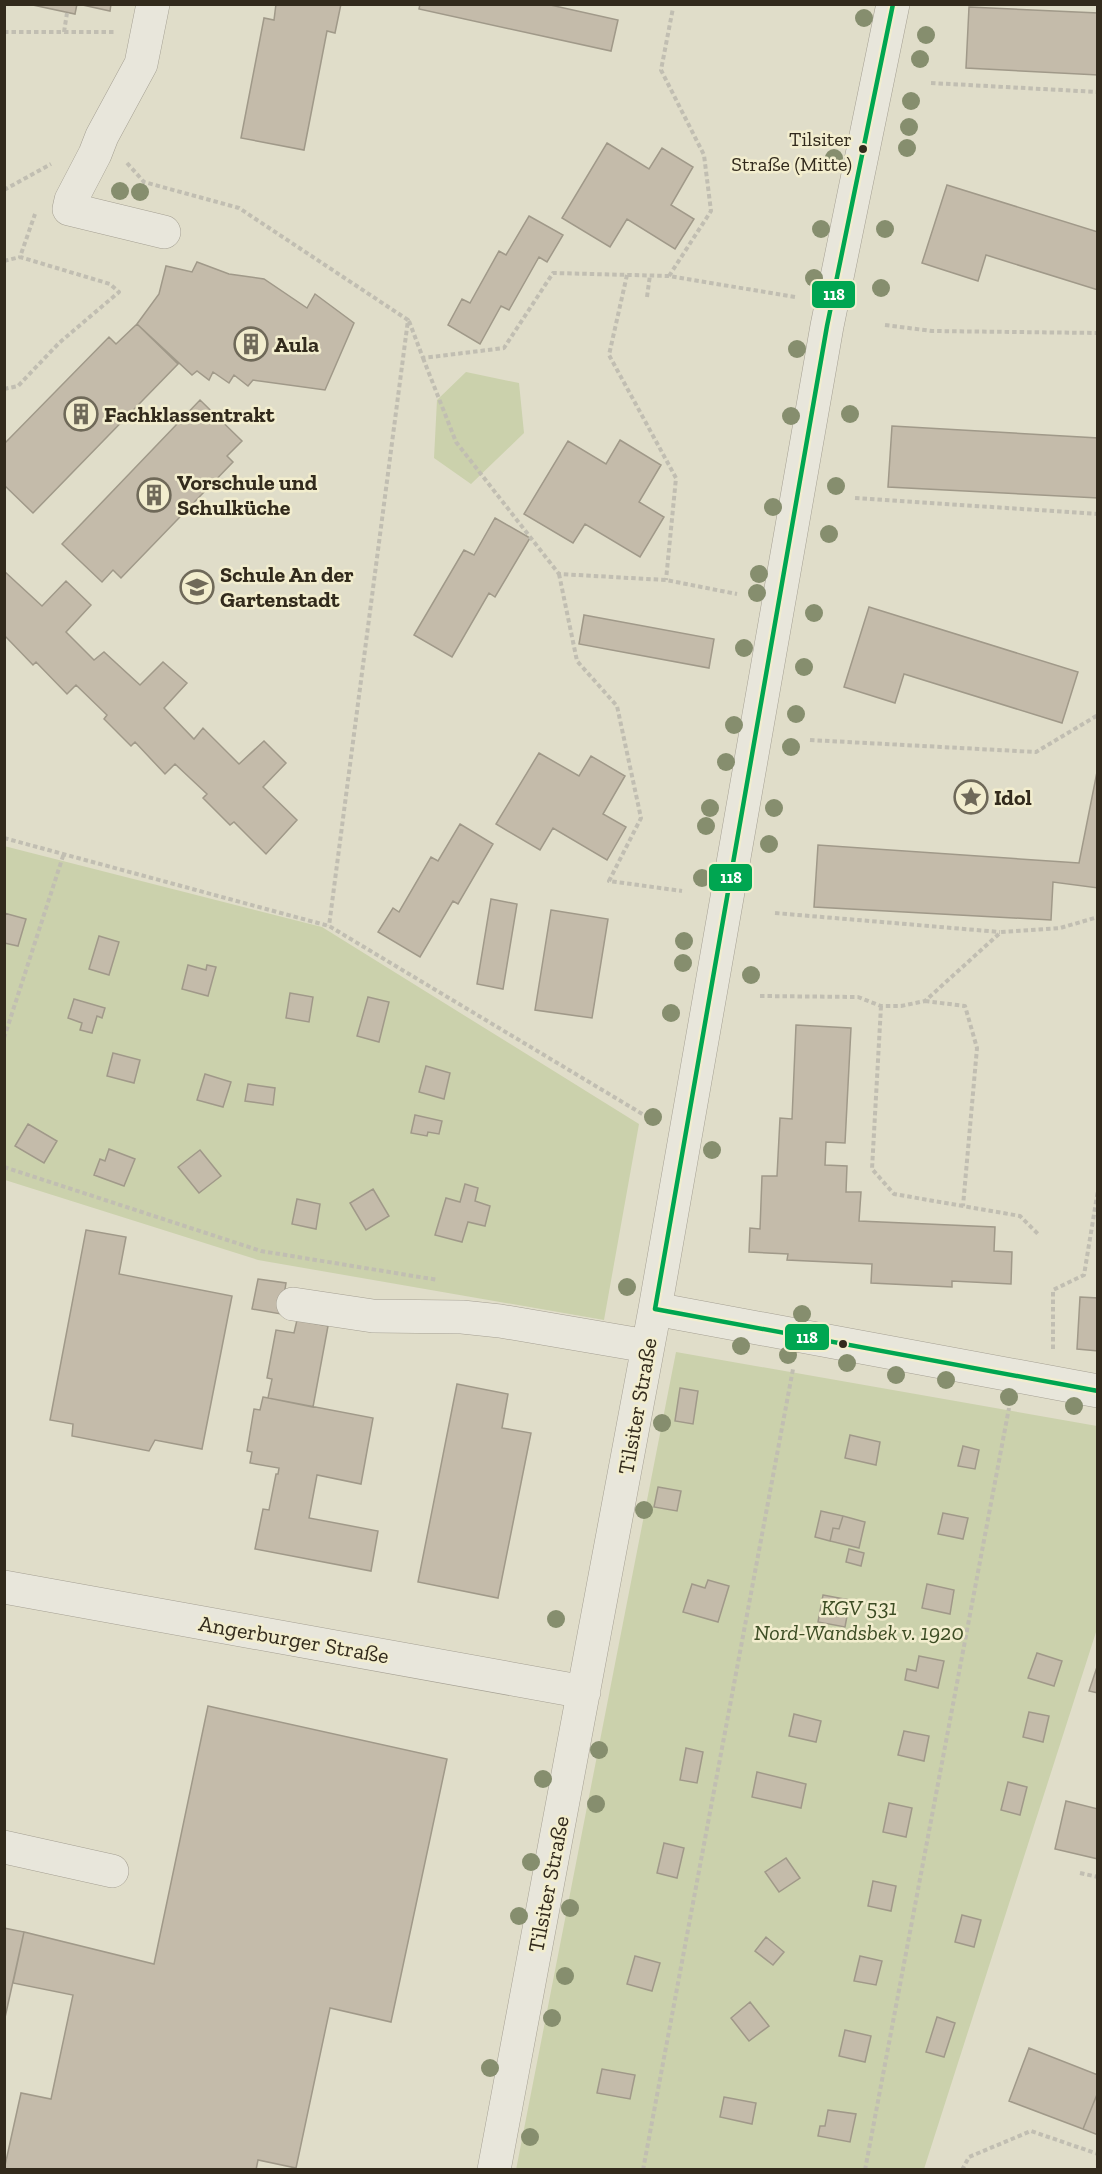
<svg xmlns="http://www.w3.org/2000/svg" width="1102" height="2174" font-family="'Zilla Slab',serif">
<style>
.green{fill:#cbd1ac}
.building{fill:#c4bbaa;stroke:#a09989;stroke-width:1.5}
.lines{fill:none;stroke-linecap:round;stroke-linejoin:round}
.minor-casing{stroke:#a5a093;stroke-width:34}
.path{stroke:#c1beb2;stroke-width:4;stroke-dasharray:4.5 3;stroke-linecap:butt}
.minor{stroke:#e8e6db;stroke-width:33}
.bus-1-casing{stroke:#f2edce;stroke-width:9}
.bus-1{stroke:#00a651;stroke-width:4.5}
.tree{fill:#868e6e}
.bus-dot{fill:#322a1c;stroke:#f2edce;stroke-width:2}
.labels{text-anchor:middle;stroke-width:5;stroke-linejoin:round;paint-order:stroke}
.bus-label{font-size:20px;fill:#322a1c;stroke:#f2edce;text-anchor:end}
.poi-label{font-size:22px;font-weight:bold;fill:#322a1c;stroke:#f2edce;text-anchor:start}
.street-label{font-size:22px;fill:#322a1c;stroke:#f2edce}
.park-label{font-size:22px;font-style:italic;fill:#3d4d24;stroke:#f2edce}
.line-badge{stroke:#f2edce;stroke-width:2}
.badge-label{font-size:16px;text-anchor:middle;font-weight:bold;fill:#fff}
</style>
<rect width="100%" height="100%" fill="#e0ddc9"/>
<path class="green" d="M466,372L519,383L524,433L471,484L434,458L437,400Z
M4,846L322,927L639,1124L604,1320L258,1260L5,1180Z
M676,1352L1097,1426V1629L924,2169L516,2170Z"/>
<path class="building" d="M28,4H77L75,14Z
M78,4H111L110,11Z
M276,4H341L335,33L327,31L304,150L241,138L264,18L274,20Z
M420,4H546L618,20L611,51L419,9Z
M969,7L1098,13V75L966,68Z
M607,143L649,169L662,148L693,167L671,205L694,219L675,249L627,219L610,247L562,218Z
M947,185L1098,232V290L986,255L978,281L922,263Z
M529,216L563,235L547,262L539,257L509,310L501,306L480,344L448,325L462,299L470,303L499,251L506,255Z
M197,262L229,274L264,279L307,308L315,294L354,323L325,390L253,380L248,386L234,375L229,383L213,372L209,380L197,371L192,375L137,324L159,294L166,266L192,272Z
M137,324L178,364L33,513L4,485V444L109,337L116,344Z
M200,400L242,441L227,456L233,462L121,578L113,570L102,582L62,544Z
M892,426L1098,438V498L888,487Z
M620,440L661,465L639,502L664,517L640,557L585,524L573,543L524,514L568,441L606,464Z
M495,518L530,538L495,597L489,593L452,657L414,635L464,550L474,555Z
M4,571L42,606L66,581L91,605L66,632L94,660L104,652L140,685L163,662L187,683L164,708L194,739L203,728L239,764L264,741L286,763L263,787L297,820L266,854L234,822L230,825L203,798L207,794L175,764L165,774L135,742L131,746L104,719L107,715L76,685L67,694L36,662L33,665L4,635Z
M869,607L1078,672L1062,723L904,674L895,703L844,687Z
M584,615L714,639L709,668L579,644Z
M539,753L579,776L591,756L625,776L603,814L626,827L607,860L553,828L540,850L496,824Z
M1098,767V888L1053,882L1051,920L814,907L818,845L1079,863Z
M460,824L493,844L458,904L453,901L420,957L378,932L393,908L399,912L431,857L438,861Z
M491,899L517,904L503,989L477,984Z
M551,910L608,919L592,1018L535,1010Z
M4,913L26,919L18,946L4,943Z
M99,936L119,942L109,975L89,969Z
M188,965L206,970L207,965L216,967L208,996L182,989Z
M290,993L313,997L309,1022L286,1018Z
M368,997L389,1002L379,1042L357,1036Z
M74,999L105,1008L102,1018L97,1016L92,1033L80,1030L82,1023L68,1018Z
M796,1025L851,1028L845,1143L826,1142L825,1165L847,1166L846,1192H861L859,1221L995,1227L994,1251L1012,1252L1011,1284L952,1281V1287L871,1283L872,1264L787,1260L788,1254L749,1252L750,1228L760,1229L762,1176H777L780,1118L792,1119Z
M113,1053L140,1060L134,1083L107,1076Z
M426,1066L450,1073L444,1099L419,1092Z
M205,1074L231,1082L223,1107L197,1100Z
M248,1084L275,1088L273,1105L245,1101Z
M415,1115L442,1121L439,1134L428,1132L427,1136L411,1133Z
M28,1124L57,1141L44,1163L15,1146Z
M109,1149L135,1159L124,1186L94,1175L100,1159L105,1161Z
M200,1150L221,1176L199,1193L178,1167Z
M465,1184L478,1188L475,1201L490,1206L485,1226L468,1222L462,1242L435,1235L446,1198L460,1202Z
M373,1189L389,1216L366,1230L350,1203Z
M297,1199L320,1204L316,1229L292,1224Z
M86,1230L126,1237L119,1274L232,1296L202,1449L155,1440L149,1451L72,1436L73,1424L50,1420Z
M258,1279L286,1283L281,1314L252,1309Z
M1080,1297L1098,1298V1351L1077,1349Z
M297,1320L328,1326L313,1407L268,1398L272,1379L267,1378L276,1330L294,1333Z
M457,1384L508,1394L502,1428L531,1433L498,1598L418,1582Z
M680,1388L698,1391L693,1424L675,1421Z
M263,1397L373,1418L361,1484L317,1475L309,1518L378,1531L371,1571L255,1549L263,1509L269,1510L276,1474H278L279,1468L250,1463L252,1452L247,1451L254,1409L260,1410Z
M850,1435L880,1442L876,1465L845,1458Z
M963,1446L979,1450L975,1469L958,1466Z
M658,1487L681,1491L677,1511L654,1507Z
M821,1511L843,1516L839,1529L833,1528L830,1541L815,1537Z
M943,1513L968,1518L963,1539L938,1534Z
M843,1516L865,1522L859,1548L830,1541L833,1528L839,1529Z
M849,1549L864,1553L861,1566L846,1562Z
M708,1580L729,1586L718,1622L683,1612L692,1584L705,1588Z
M927,1584L954,1590L950,1614L922,1608Z
M823,1595L850,1600L845,1627L818,1622Z
M1037,1653L1062,1661L1054,1686L1028,1678Z
M919,1656L944,1661L938,1688L905,1680L907,1669L916,1671Z
M1098,1664V1693L1089,1691Z
M208,1706L447,1759L391,2022L330,2008L296,2168L258,2160L256,2170H4L21,2093L51,2099L73,1995L13,1983L24,1932L154,1964Z
M1029,1712L1049,1716L1043,1742L1023,1737Z
M794,1714L821,1721L816,1742L789,1736Z
M904,1731L929,1736L924,1761L898,1755Z
M686,1748L703,1752L697,1783L680,1780Z
M757,1772L806,1784L801,1808L752,1797Z
M1008,1782L1027,1787L1020,1815L1001,1810Z
M1066,1801L1098,1809V1859L1055,1849Z
M889,1803L912,1808L906,1837L883,1832Z
M664,1843L684,1848L677,1878L657,1873Z
M786,1858L800,1878L779,1892L765,1872Z
M873,1881L896,1886L891,1911L868,1906Z
M962,1915L981,1920L974,1947L955,1942Z
M4,1928L24,1932L4,2022Z
M766,1937L784,1952L773,1965L755,1951Z
M635,1956L660,1963L652,1991L627,1984Z
M860,1956L882,1961L876,1985L854,1981Z
M750,2002L769,2026L749,2041L731,2018Z
M937,2017L955,2023L944,2057L926,2052Z
M845,2030L871,2036L865,2062L839,2056Z
M1029,2048L1098,2075V2092L1083,2129L1009,2101Z
M602,2069L635,2075L630,2099L597,2093Z
M1098,2092V2135L1083,2129Z
M724,2097L756,2103L752,2124L720,2117Z
M828,2110L856,2114L850,2142L818,2136L820,2126H825Z"/>
<g class="lines">
<g class="minor-casing">
<path id="minor" d="M153,4L141,64L102,136L95,154L71,200L69,209L164,232
M293,1304L373,1316L462,1317L500,1321L647,1346
M655,1309L1098,1391
M4,1587L584,1692
M4,1847L112,1871
M494,2170L655,1309L827,326L893,4"/>
</g>
<path class="path" d="M4,32H115
M64,32L67,13
M931,83L1098,92
M127,163L144,182L239,208L408,320L329,926
M4,190L51,164
M4,261L20,257
M627,275L609,355L676,478L666,580
M669,276L711,211L704,155L661,70L673,8
M647,297L650,275
M409,321L423,358L504,348L553,273L669,276L795,297
M885,325L932,331L1098,333
M423,358L456,442L559,574L666,580L737,594
M4,389L18,386L59,343L119,292L110,284L20,257L35,214
M855,498L1098,514
M559,574L577,661L617,706L641,818L609,881L682,891
M810,740L1036,752L1098,715
M4,838L329,926L644,1115
M775,913L1000,932
M760,996L858,997L881,1006H901L925,1001L1001,932L1060,928L1098,917
M925,1001L965,1006L977,1048L963,1206
M881,1006L872,1169L894,1194L1020,1216L1039,1235
M4,1038L64,853
M4,1167L261,1251L438,1280
M1053,1349V1290L1084,1275L1098,1190
M1080,1873L1098,1877
M643,2170L793,1369
M865,2170L1009,1408
M962,2170L969,2157L1031,2131L1098,2154"/>
<use href="#minor" class="minor"/>
<g class="bus-1-casing">
<path id="bus-1" d="M893,4L827,326L655,1309L1098,1391"/>
</g>
<use href="#bus-1" class="bus-1"/>
</g>
<g class="tree">
<circle cx="864" cy="18" r="9"/>
<circle cx="926" cy="35" r="9"/>
<circle cx="920" cy="59" r="9"/>
<circle cx="911" cy="101" r="9"/>
<circle cx="909" cy="127" r="9"/>
<circle cx="907" cy="148" r="9"/>
<circle cx="834" cy="158" r="9"/>
<circle cx="120" cy="191" r="9"/>
<circle cx="140" cy="192" r="9"/>
<circle cx="821" cy="229" r="9"/>
<circle cx="885" cy="229" r="9"/>
<circle cx="814" cy="278" r="9"/>
<circle cx="881" cy="288" r="9"/>
<circle cx="797" cy="349" r="9"/>
<circle cx="850" cy="414" r="9"/>
<circle cx="791" cy="416" r="9"/>
<circle cx="836" cy="486" r="9"/>
<circle cx="773" cy="507" r="9"/>
<circle cx="829" cy="534" r="9"/>
<circle cx="759" cy="574" r="9"/>
<circle cx="757" cy="593" r="9"/>
<circle cx="814" cy="613" r="9"/>
<circle cx="744" cy="648" r="9"/>
<circle cx="804" cy="667" r="9"/>
<circle cx="796" cy="714" r="9"/>
<circle cx="734" cy="725" r="9"/>
<circle cx="791" cy="747" r="9"/>
<circle cx="726" cy="762" r="9"/>
<circle cx="710" cy="808" r="9"/>
<circle cx="774" cy="808" r="9"/>
<circle cx="706" cy="826" r="9"/>
<circle cx="769" cy="844" r="9"/>
<circle cx="702" cy="878" r="9"/>
<circle cx="684" cy="941" r="9"/>
<circle cx="683" cy="963" r="9"/>
<circle cx="751" cy="975" r="9"/>
<circle cx="671" cy="1013" r="9"/>
<circle cx="653" cy="1117" r="9"/>
<circle cx="712" cy="1150" r="9"/>
<circle cx="627" cy="1287" r="9"/>
<circle cx="802" cy="1314" r="9"/>
<circle cx="741" cy="1346" r="9"/>
<circle cx="788" cy="1355" r="9"/>
<circle cx="847" cy="1363" r="9"/>
<circle cx="896" cy="1375" r="9"/>
<circle cx="946" cy="1380" r="9"/>
<circle cx="1009" cy="1397" r="9"/>
<circle cx="1074" cy="1406" r="9"/>
<circle cx="662" cy="1423" r="9"/>
<circle cx="644" cy="1510" r="9"/>
<circle cx="556" cy="1619" r="9"/>
<circle cx="599" cy="1750" r="9"/>
<circle cx="543" cy="1779" r="9"/>
<circle cx="596" cy="1804" r="9"/>
<circle cx="531" cy="1862" r="9"/>
<circle cx="570" cy="1908" r="9"/>
<circle cx="519" cy="1916" r="9"/>
<circle cx="565" cy="1976" r="9"/>
<circle cx="552" cy="2018" r="9"/>
<circle cx="490" cy="2068" r="9"/>
<circle cx="530" cy="2137" r="9"/>
</g>
<defs>
<g id="building-ring" transform="scale(1.725)"><circle r="9.5" fill="#f2edce" stroke="#6f6959" stroke-width="1.5"/><path d="M-4-6H4V6H1V3H-1V6H-4ZM-2.5-4.3h1.7v1.8h-1.7ZM.8-4.3h1.7v1.8H.8ZM-2.5-1h1.7V.8h-1.7ZM.8-1h1.7V.8H.8Z" fill="#6f6959"/></g>
<g id="school-ring" transform="scale(1.725)"><circle r="9.5" fill="#f2edce" stroke="#6f6959" stroke-width="1.5"/><path d="M0-5L7-2L0 1L-7-2ZM-4 1L0 2.5L4 1V4Q0 6-4 4Z" fill="#6f6959"/></g>
<g id="sight-ring" transform="scale(1.725)"><circle r="9.5" fill="#f2edce" stroke="#6f6959" stroke-width="1.5"/><path d="M0-6L1.8-2.2L6-1.7L2.9 1.2L3.7 5.4L0 3.3L-3.7 5.4L-2.9 1.2L-6-1.7L-1.8-2.2Z" fill="#6f6959"/></g>
</defs>
<g fill-rule="evenodd">
<use href="#building-ring" x="251" y="344"/>
<use href="#building-ring" x="81" y="414"/>
<use href="#building-ring" x="154" y="495"/>
<use href="#school-ring" x="197" y="587"/>
<use href="#sight-ring" x="971" y="797"/>
</g>
<g class="bus-dot">
<circle cx="863" cy="149" r="5"/>
<circle cx="843" cy="1344" r="5"/>
</g>
<g class="labels">
<g class="bus-label">
<text x="852" y="146">Tilsiter<tspan x="852" dy="25">Straße (Mitte)</tspan></text>
</g>
<g class="poi-label">
<text x="274" y="352">Aula</text>
<text x="104" y="422">Fachklassentrakt</text>
<text x="177" y="490">Vorschule und<tspan x="177" dy="25">Schulküche</tspan></text>
<text x="220" y="582">Schule An der<tspan x="220" dy="25">Gartenstadt</tspan></text>
<text x="994" y="805">Idol</text>
</g>
<g class="street-label">
<text transform="translate(637 1406) rotate(-80)" y="8">Tilsiter Straße</text>
<text transform="translate(294 1639) rotate(10)" y="8">Angerburger Straße</text>
<text transform="translate(548 1884) rotate(-79)" y="8">Tilsiter Straße</text>
</g>
<g class="park-label">
<text x="859" y="1615">KGV 531<tspan x="859" dy="25">Nord-Wandsbek v. 1920</tspan></text>
</g>
</g>
<g class="line-badge">
<rect x="811" y="280" width="45" height="29" rx="6" fill="#00a651"/>
<rect x="708" y="863" width="45" height="29" rx="6" fill="#00a651"/>
<rect x="784" y="1323" width="46" height="28" rx="6" fill="#00a651"/>
</g>
<g class="badge-label">
<text x="834" y="300">118</text>
<text x="731" y="883">118</text>
<text x="807" y="1343">118</text>
</g>
<rect width="1102" height="2174" fill="none" stroke="#322a1c" stroke-width="12"/>
</svg>
